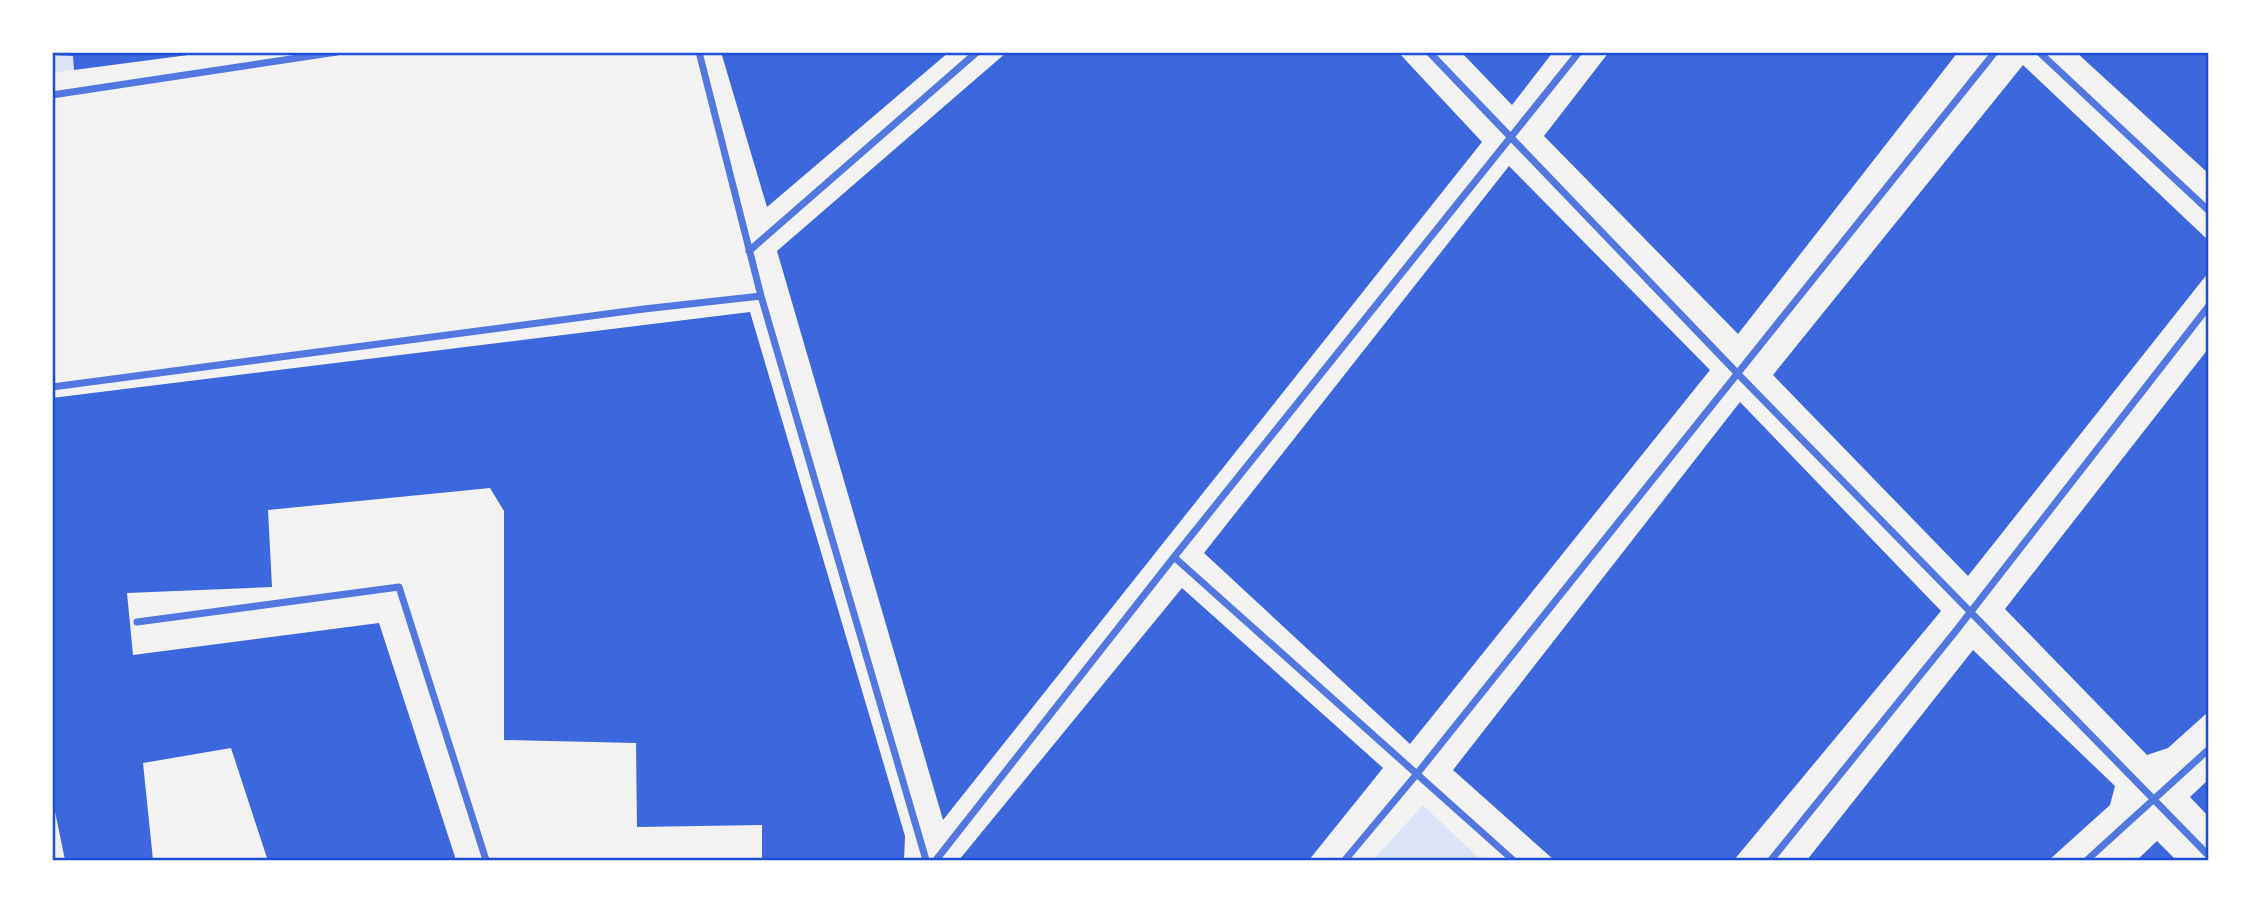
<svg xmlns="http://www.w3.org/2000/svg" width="2261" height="913" font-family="'Work Sans',sans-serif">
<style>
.green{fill:#dbe4f7}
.building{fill:#3d67dc}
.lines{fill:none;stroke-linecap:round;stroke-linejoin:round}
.minor{stroke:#5277de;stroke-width:7}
.neatline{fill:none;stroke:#1d4ed8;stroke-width:2.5}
</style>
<rect width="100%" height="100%" fill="#f2f2f2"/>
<path class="green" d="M53,55L73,56L74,70L53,73Z
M1423,805L1481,860H1373Z"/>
<path class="building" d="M52,52H196V54L74,70L73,56L52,55Z
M721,52H949L767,207Z
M1007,52H1398L1482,142L943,820L777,251Z
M1461,52H1553L1512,105Z
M1609,52H1958L1738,334L1544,136Z
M2076,52H2208V173Z
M2023,65L2208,240V273L1968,576L1773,375Z
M1509,166L1710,370L1410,744L1204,553Z
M750,312L905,836L904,860H762V825L637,827L636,743L504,740V511L490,488L268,510L272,587L127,593L133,655L379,623L456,860H257V859L267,858L231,748L143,763L153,860H65L52,797V398Z
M2208,349V712L2168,748L2147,755L2005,609Z
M1740,402L1941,611L1734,860H1554L1453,770Z
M1182,588L1383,768L1309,860H959Z
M1973,650L2115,786L2110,805L2049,860H1807Z
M2208,780V816L2190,797Z
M2157,841L2176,860H2137Z"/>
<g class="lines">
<path class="minor" d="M699,52L761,296L926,860
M1429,52L1738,374L2208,855
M2039,52L2208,210
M52,95L337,52
M749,251L977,52
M52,387L644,309L761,296
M1174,557L1513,860
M137,622L399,587L486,860
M936,860L1174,557L1579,52
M1345,860L1416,775L1995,52
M1771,860L1955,632L2208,307
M2087,860L2208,750"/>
</g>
<rect width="2261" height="913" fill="none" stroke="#ffffff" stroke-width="108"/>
<rect x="54" y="54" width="2153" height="805" class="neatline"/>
</svg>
